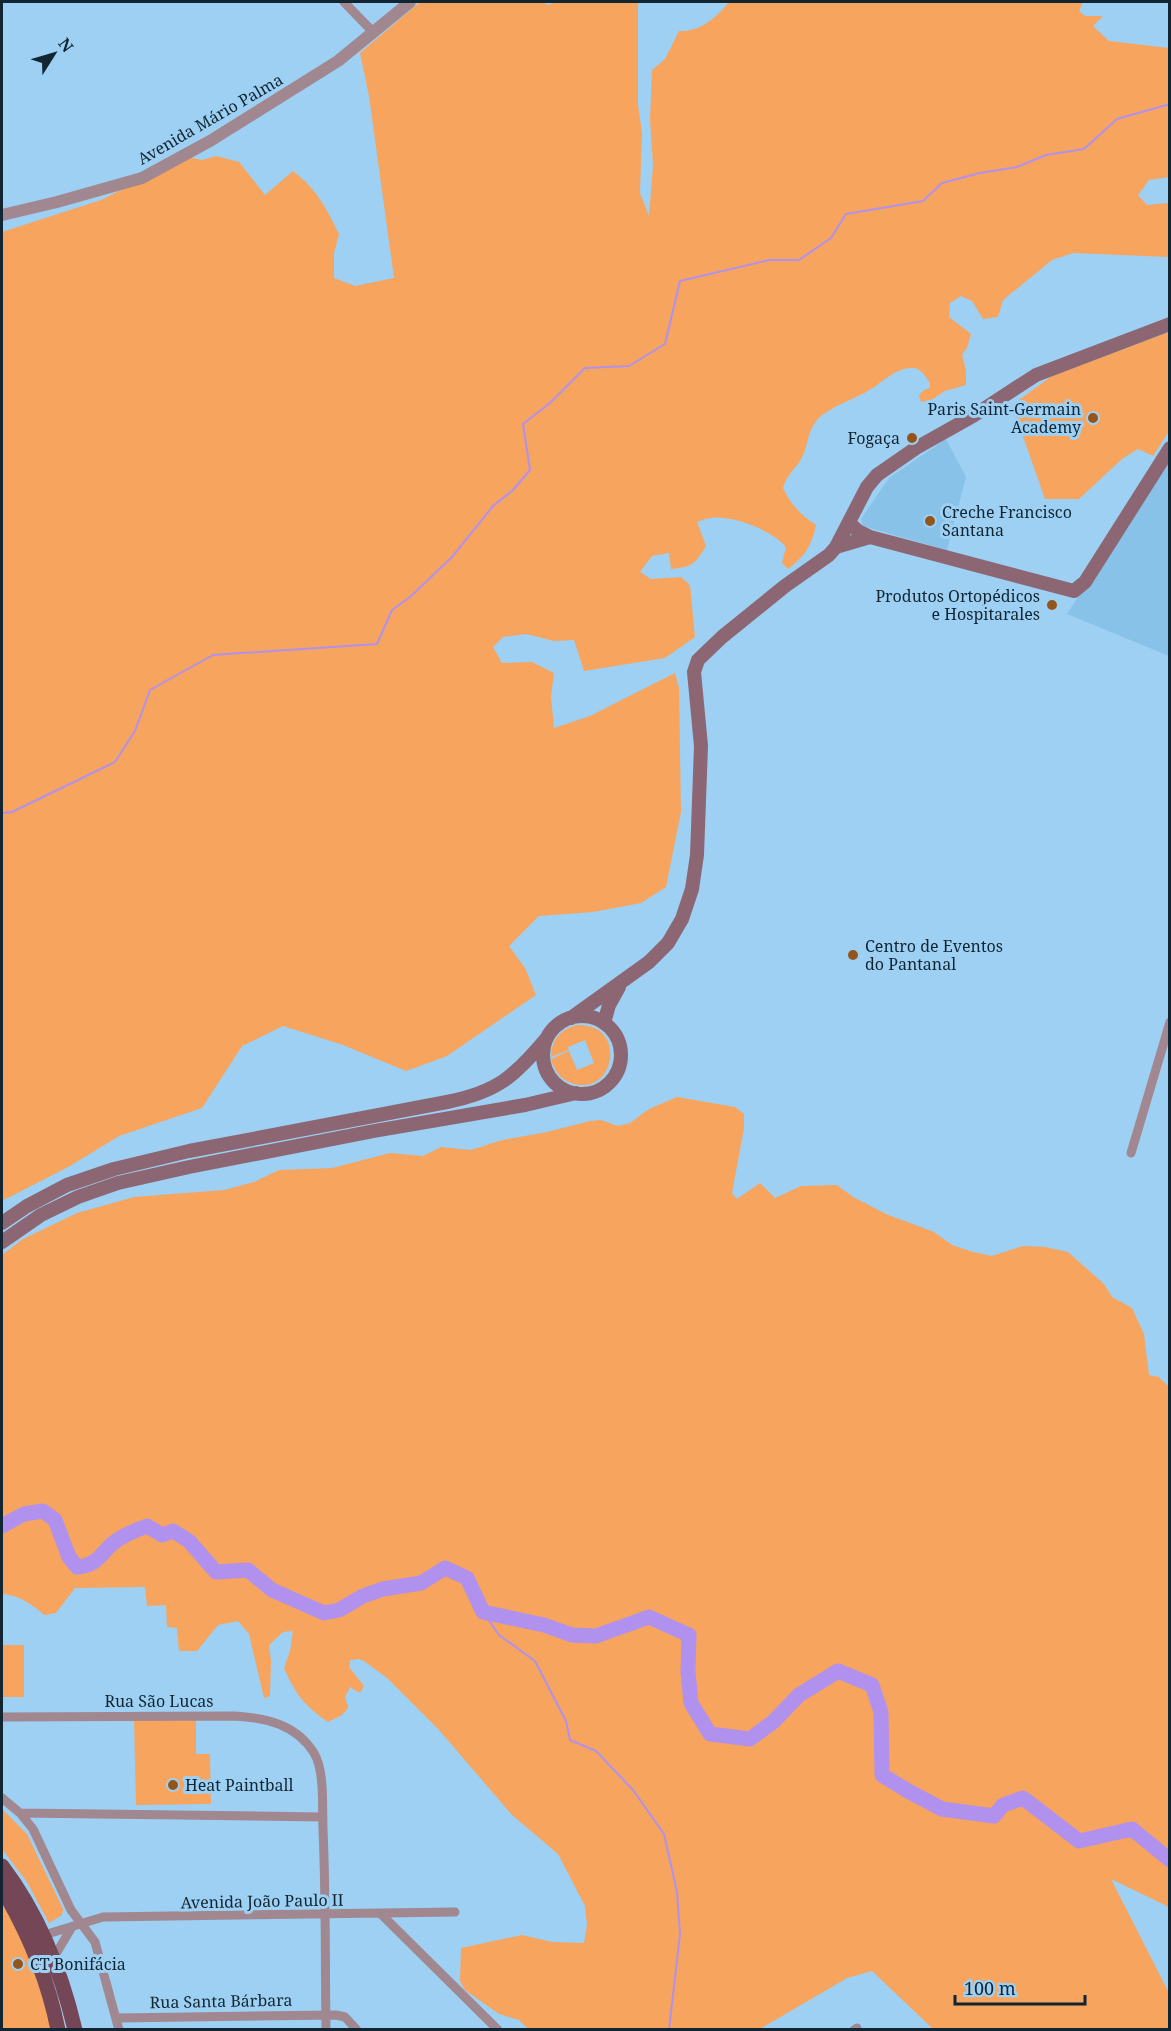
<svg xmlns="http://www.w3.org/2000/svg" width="1171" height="2031" font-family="'Noto Serif',serif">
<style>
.built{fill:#89c2e8}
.green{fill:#f7a45f}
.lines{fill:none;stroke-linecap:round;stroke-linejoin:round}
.stream{stroke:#b091ee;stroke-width:2}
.river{stroke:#b091ee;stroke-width:15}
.minor{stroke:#a1878f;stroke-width:9}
.tertiary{stroke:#a1878f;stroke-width:12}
.secondary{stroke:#8c6773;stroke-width:14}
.trunk{stroke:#754656;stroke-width:15}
.poi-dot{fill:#93551b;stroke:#9dd0f3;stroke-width:2}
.labels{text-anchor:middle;stroke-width:6;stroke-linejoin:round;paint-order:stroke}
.street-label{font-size:16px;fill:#112532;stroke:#9dd0f3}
.poi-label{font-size:16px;fill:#112532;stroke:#9dd0f3;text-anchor:start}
</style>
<rect width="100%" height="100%" fill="#9dd0f3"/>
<path class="built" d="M946,439L966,477L947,550L863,526L861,519L889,478Z
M1169,456V656L1067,614Z"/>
<path class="green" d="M420,2H543L548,5L556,2H638V105L642,133L640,193L649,216L653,165L650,120L652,70L665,59L679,31C700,32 716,18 729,2H1083L1079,11L1085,16H1103L1093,26L1109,41L1169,48V177L1149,180L1138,195L1147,205L1169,203V257L1073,253L1052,260L1003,300L998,317L983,319L972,301L961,296L950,303L949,317L971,334L967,348L962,354L966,371V385L945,391L931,400L921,402L919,395L924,390L930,388V383C925,376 920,366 910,368C893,369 880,385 866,392C853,399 832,407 821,416C805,431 810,445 800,461C793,471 787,475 783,488C790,504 802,516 816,525C812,546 804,557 788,569L782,563L786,547C773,530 731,515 711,518C706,518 701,521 697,522L706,546C695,564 692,567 671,569L669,553L652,556L640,572L651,579L681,577L690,585L695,637L665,658L584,671L574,640L554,641L526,634L503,637L493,647L502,663L532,662L554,673L551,697L554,728L590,716L675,673L679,688L681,812L666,887L641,903L593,912L539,916L509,946L525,968L536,995L447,1056L406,1071L343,1045L283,1026L242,1046L202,1108L119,1136L70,1166L2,1201V232L101,200L188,157L202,160L216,156L239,162L265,195L293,171C318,191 325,206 339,234L334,253V278L355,286L394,278L369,96L360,53Z
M1169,332V431L1153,456L1138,449L1122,459L1079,499H1045L1012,405L1052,376Z
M577,1025C629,1023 615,1099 571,1083C560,1079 554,1070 551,1059L569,1051L577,1070L594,1063L585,1040L568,1047L569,1050L551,1057C551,1040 561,1029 577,1025Z
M677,1097L735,1107L744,1114V1128L732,1193L737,1199L760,1183L775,1198L801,1186L837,1185L853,1197L886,1214L934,1232L952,1245L973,1252L992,1256L1023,1246L1045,1247L1068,1252L1104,1284L1112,1297L1132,1308L1144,1334L1149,1375L1159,1377L1169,1387V1907L1111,1879L1169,1993V2029H933L872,1971L847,1978L760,2029H528L519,2020L499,2014L465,1990L460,1981L461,1948L522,1935L552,1942L584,1943L587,1925L585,1906L558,1854L512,1815L439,1730L387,1678L364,1661L359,1659L350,1660L349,1667L364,1686L360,1693L350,1687L345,1697L348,1708L342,1715L328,1722C304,1705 296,1695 284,1668L290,1651L293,1631L283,1632L269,1645L271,1661L270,1696L264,1698L249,1634L238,1621L218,1625L197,1651H179L177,1628L167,1627L166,1605L147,1606L145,1587L75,1588L56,1613L44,1615C34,1605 16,1594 2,1594V1255L23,1239L77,1213L134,1197L224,1190L254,1182L279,1170L332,1168L390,1153L423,1156L441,1147L471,1150L502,1140L547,1132L590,1121L601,1120L618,1126L630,1123L649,1109Z
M2,1645H24V1697H2Z
M134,1719H196V1754H210L211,1804L136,1805Z
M2,1809L27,1834L63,1909L62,1915L49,1923L27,1882L2,1849Z
M2,1898L24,1938L54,2029H2Z"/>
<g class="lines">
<path class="stream" d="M2,813L12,812L115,762L135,731L150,690L213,655L377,644L392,610L410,597L452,557L493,506L513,490L530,470L523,424L550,403L585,368L629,366L665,344L680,281L769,260H799L831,238L846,214L923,201L942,183L980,173L1017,167L1046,155L1084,149L1117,119L1170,104
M483,1612L499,1635L535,1661L566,1721L570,1740L596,1751L633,1790L664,1834L677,1892L680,1934L669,2030"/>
<path class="river" d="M2,1526L24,1514L43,1511L55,1520L69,1557L77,1567C97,1565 99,1556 112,1544C121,1536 136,1530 147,1526L162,1535L173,1531L189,1541L216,1572L248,1570L272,1590L324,1613L339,1610L363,1596L383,1589L421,1583L445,1568L467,1578L483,1612L544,1625L572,1635L596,1636L649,1617L689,1635L688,1672L691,1703L710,1734L750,1739L773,1722L799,1695L838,1671L872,1685L881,1712L882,1775L908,1791L942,1809L994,1816L1003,1805L1023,1798L1079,1841L1132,1829L1170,1860"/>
<path class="minor" d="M344,2L373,32
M1131,1153L1170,1022
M2,1717L235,1716C266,1718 296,1724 314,1753C325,1771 322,1808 323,1829C326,1896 325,1963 326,2030
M2,1798L20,1813L33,1829L71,1910L95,1942L119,2030
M20,1813L323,1817
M381,1914L498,2030
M44,1935L103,1917L455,1912
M54,1957L72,1927
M117,2018L336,2015L345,2017L357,2030
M854,2030L857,2028"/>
<path class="tertiary" d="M2,215L57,202L142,178L210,141L338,61L410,2"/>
<path class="secondary" d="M849,523L858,531L870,537L1074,591L1085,582L1170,448
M836,547L870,537
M543 1055a39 39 0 1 1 78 0a39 39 0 1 1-78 0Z
M571,1018L649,962L668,943L682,919L692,889L697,855L701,746L694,672L698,660L722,637L785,586L829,555L836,547L867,487L877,475L916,448L973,416L1036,375L1170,324
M604,1023L609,1005L619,987
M2,1223L27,1206L67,1185L114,1169L189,1151L447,1102C497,1092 514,1077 546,1039
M2,1242L41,1215L78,1197L118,1183L189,1167L374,1131L525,1105L576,1093"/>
<path class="trunk" d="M2,1866C39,1915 61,1970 75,2030
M2,1888C28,1932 48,1979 58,2030"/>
</g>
<g class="poi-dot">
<circle cx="1093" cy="418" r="6"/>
<circle cx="912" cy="438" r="6"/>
<circle cx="930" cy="521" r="6"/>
<circle cx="1052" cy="605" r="6"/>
<circle cx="853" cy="955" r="6"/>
<circle cx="173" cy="1785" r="6"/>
<circle cx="18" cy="1964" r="6"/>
</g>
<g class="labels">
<g class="street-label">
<text transform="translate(210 119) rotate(-30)" y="6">Avenida Mário Palma</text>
<text x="159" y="1707">Rua São Lucas</text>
<text transform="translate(262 1901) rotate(-1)" y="6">Avenida João Paulo II</text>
<text transform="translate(221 2001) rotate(-1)" y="6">Rua Santa Bárbara</text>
</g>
<g class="poi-label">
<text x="1081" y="415" text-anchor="end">Paris Saint-Germain<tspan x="1081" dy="18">Academy</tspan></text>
<text x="900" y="444" text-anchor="end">Fogaça</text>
<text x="942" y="518">Creche Francisco<tspan x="942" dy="18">Santana</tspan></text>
<text x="1040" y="602" text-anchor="end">Produtos Ortopédicos<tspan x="1040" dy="18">e Hospitarales</tspan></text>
<text x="865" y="952">Centro de Eventos<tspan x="865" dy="18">do Pantanal</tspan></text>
<text x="185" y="1791">Heat Paintball</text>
<text x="30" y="1970">CT Bonifácia</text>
</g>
</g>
<rect width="1171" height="2031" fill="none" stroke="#112532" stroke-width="6"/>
<g transform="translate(54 54) rotate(53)" stroke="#9dd0f3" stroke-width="4.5" paint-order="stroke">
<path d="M0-4.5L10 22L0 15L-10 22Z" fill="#112532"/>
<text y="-9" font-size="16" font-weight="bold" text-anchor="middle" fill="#112532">N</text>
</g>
<path d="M955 1995v9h130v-9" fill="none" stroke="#112532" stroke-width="3"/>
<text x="964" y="1995" font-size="18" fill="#112532" stroke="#9dd0f3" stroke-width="4.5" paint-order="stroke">100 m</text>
</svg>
